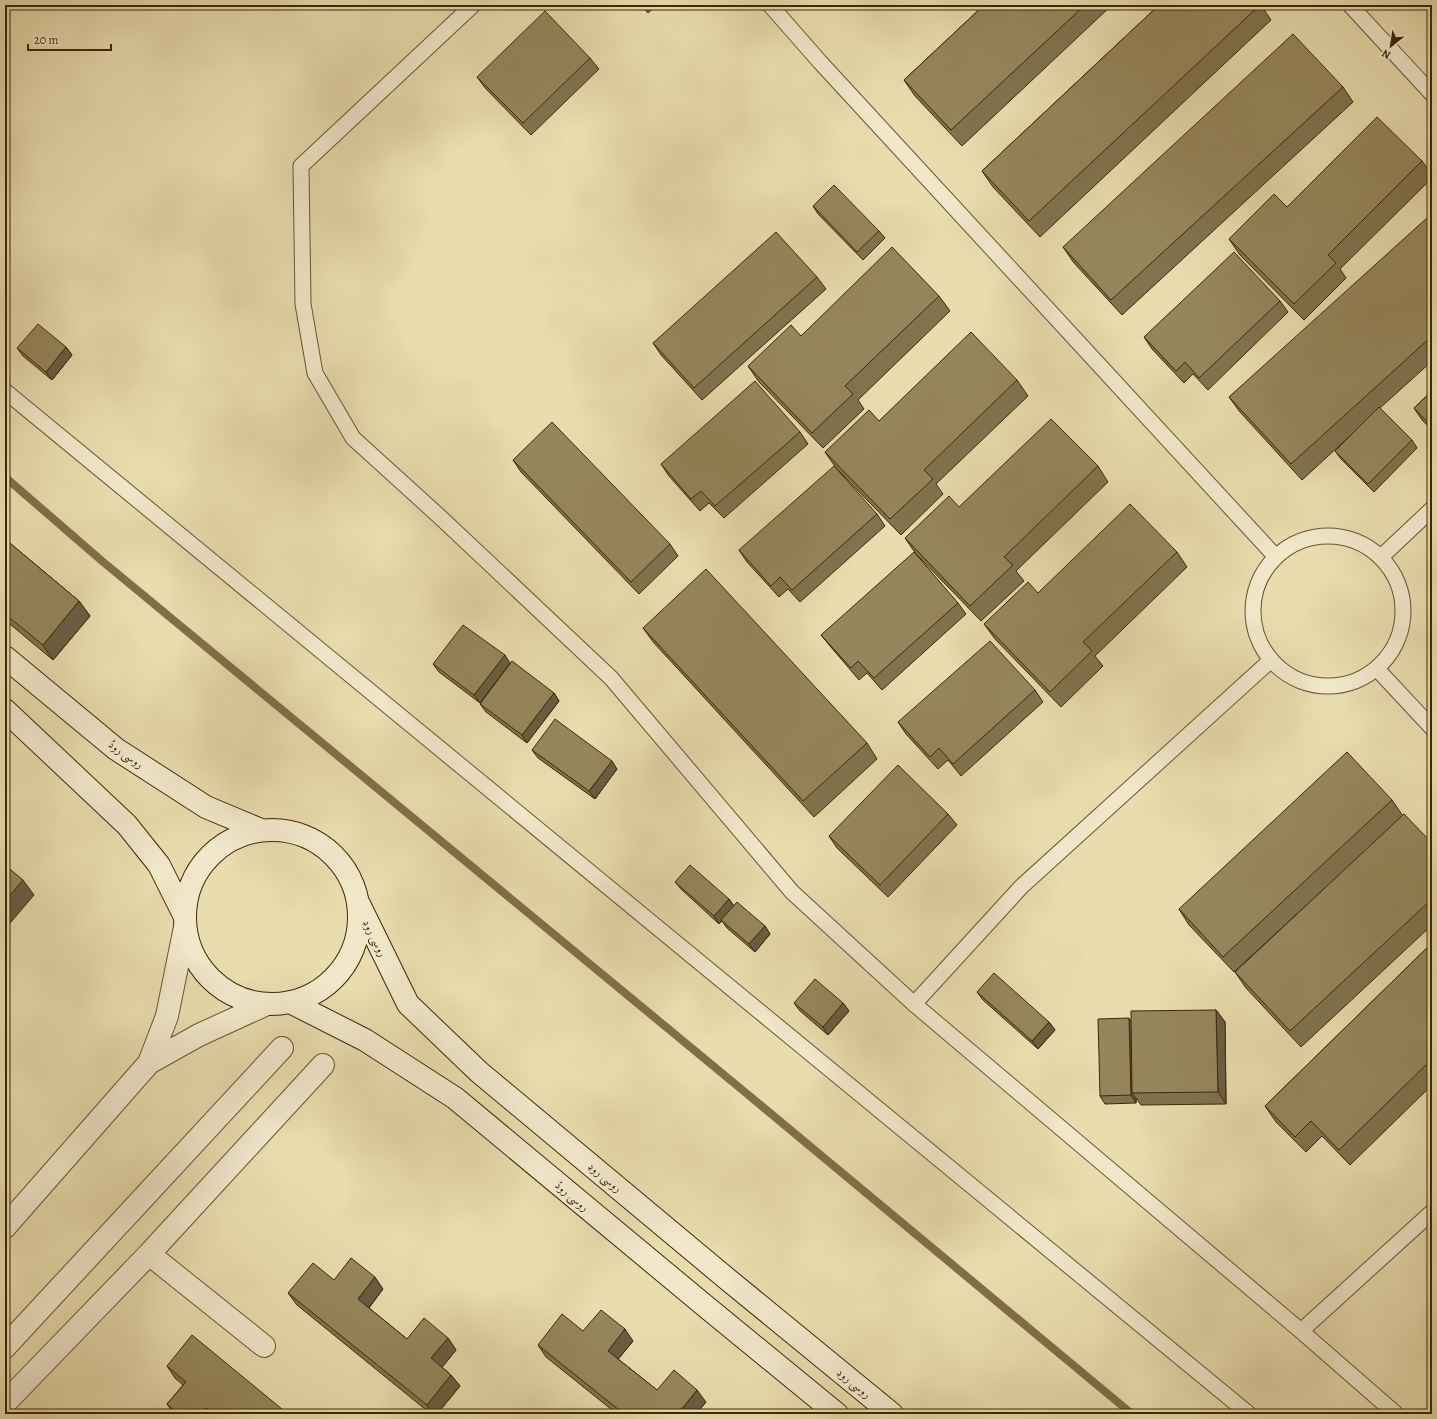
<svg xmlns="http://www.w3.org/2000/svg" width="1437" height="1419" font-family="Alegreya,Amiri,serif">
<style>
.lines{fill:none;stroke-linecap:round;stroke-linejoin:round}
.stream{stroke:#816f49;stroke-width:8}
.service-casing{stroke:#685530;stroke-width:17}
.minor-casing{stroke:#685530;stroke-width:24}
.secondary-casing{stroke:#3d2806;stroke-width:24}
.service{stroke:#f1e8ca;stroke-width:15}
.minor{stroke:#f1e8ca;stroke-width:22}
.secondary{stroke:#f1e8ca;stroke-width:22}
.wall{fill:#817350;stroke:#3d2806}
.shaded-wall{fill:#695e41;stroke:#3d2806}
.building{fill:#96865d;stroke:#3d2806}
.labels{text-anchor:middle;stroke-width:3;stroke-linejoin:round;paint-order:stroke}
.street-label{font-size:12px;fill:#3d2806;stroke:#f1e8ca}
</style>
<rect width="100%" height="100%" fill="#e9dcae"/>
<filter id="stains"><feTurbulence type="fractalNoise" baseFrequency=".005" numOctaves="4"/><feColorMatrix values="0 0 0 0 .2 0 0 0 0 .09 0 0 0 0 .02 0 0 0 .5 -.17"/></filter>
<radialGradient id="worn" r=".72"><stop offset=".6" stop-color="#630" stop-opacity="0"/><stop offset="1" stop-color="#630" stop-opacity=".3"/></radialGradient>
<g class="lines">
<path class="stream" d="M5,477L102,561L746,1093L1132,1414"/>
<g class="service-casing">
<path id="service" d="M473,5L301,166L303,304L315,373L353,438L440,517L611,678L792,892L914,1004L1301,1331L1396,1414
M770,5L820,62L1276,557
M1350,5L1432,94
M5,391L1249,1414
M1253 611a75 75 0 1 1 150 0a75 75 0 1 1-150 0Z
M1381,557L1432,509
M1377,669L1432,728
M914,1004L1021,887L1271,660
M1301,1331L1432,1212"/>
</g>
<g class="minor-casing">
<path id="minor" d="M149,1063L167,1016L185,927
M5,1227L149,1063L199,1035L267,1004
M149,1254L264,1346
M5,1347L282,1048
M5,1403L149,1254L323,1065"/>
</g>
<g class="secondary-casing">
<path id="secondary" d="M5,657L116,749L206,807L261,830
M5,710L127,825L159,865L185,917
M185 917a87 87 0 1 1 174 0a87 87 0 1 1-174 0Z
M359,904L408,1004L479,1072L726,1278L892,1414
M290,1002L365,1040L455,1098L704,1305L837,1414"/>
</g>
<use href="#service" class="service"/>
<use href="#minor" class="minor"/>
<use href="#secondary" class="secondary"/>
</g>
<path class="wall" d="M641,5H657L648,13Z
M984,5H1112L962,146L915,96L904,80Z
M1159,5H1261L1271,20L1040,237L993,187L982,171Z
M590,58L599,69L531,135L486,89L477,77Z
M1343,87L1353,102L1122,315L1074,263L1063,247Z
M1422,161L1432,175V178L1340,269L1346,278L1304,320L1240,255L1229,239L1287,207Z
M813,206L879,231L885,238L863,260L818,214Z
M1432,222V361L1380,408L1412,440L1417,448L1374,492L1341,459L1335,451L1352,434L1302,480L1240,412L1229,397Z
M817,277L826,289L702,400L661,355L653,343Z
M939,296L950,311L858,400L864,409L823,448L759,382L748,366L801,336Z
M1280,301L1288,312L1208,390L1193,374L1184,383L1152,349L1144,337Z
M66,347L72,355L52,380L23,356L17,348Z
M1017,380L1028,396L936,484L943,494L901,535L836,468L825,452L879,421Z
M1432,391V430L1422,420L1414,408Z
M800,432L808,444L724,518L709,503L700,511L669,476L661,464Z
M513,460L670,544L678,556L639,594L521,472Z
M1098,466L1108,482L1016,571L1024,581L981,621L916,554L905,538L959,507Z
M877,514L885,526L800,602L788,589L779,597L747,562L739,550Z
M5,539L79,601L90,616L53,660L5,620Z
M1177,552L1187,567L1095,656L1103,666L1061,707L995,639L984,624L1038,593Z
M958,603L966,614L882,690L867,673L859,680L830,646L821,635Z
M643,628L867,743L877,759L814,817L654,643Z
M510,663L480,703L439,672L433,664Z
M1035,690L1043,702L961,776L948,760L938,769L906,734L898,722Z
M554,693L559,701L527,743L486,712L480,704Z
M532,750L617,769L595,799L538,758Z
M1392,800L1403,816L1234,972L1189,925L1179,909Z
M948,814L957,825L888,897L837,848L829,836Z
M1432,843V925L1301,1047L1246,988L1235,972Z
M675,882L729,899L734,906L765,926L770,934L755,952L727,928L722,921L719,924L681,889Z
M1432,943V1085L1350,1165L1322,1136L1306,1152L1276,1122L1265,1106Z
M977,992L1049,1022L1055,1030L1038,1049L983,1000Z
M794,1003H843L849,1011L828,1035L800,1011Z
M1216,1010L1225,1022L1226,1104L1141,1105L1136,1098V1103L1105,1104L1100,1096L1131,1022Z
M334,1280L383,1289L369,1308L407,1339L448,1338L456,1350L442,1367L451,1375L460,1386L437,1414H431L297,1305L288,1293Z
M583,1331L633,1341L618,1359L657,1390L706,1402L696,1414H617L546,1357L538,1345Z
M167,1366L288,1414H174L167,1404L183,1385L175,1378Z"/>
<path class="shaded-wall" d="M66,347L72,355L52,380L46,372Z
M79,601L90,616L53,660L43,645Z
M505,655L510,663L480,703L474,695Z
M554,693L559,701L527,743L522,735Z
M612,761L617,769L595,799L589,791Z
M23,880L34,895L5,929V901Z
M729,899L734,907L719,924L714,916Z
M765,926L770,934L755,952L749,944Z
M843,1003L849,1011L828,1035L823,1027Z
M1216,1010L1225,1022L1226,1104L1218,1092Z
M1129,1018L1134,1026L1132,1093L1136,1098V1103L1131,1095Z
M1049,1022L1055,1030L1038,1049L1032,1041Z
M375,1277L383,1289L366,1311L358,1299Z
M625,1329L633,1341L616,1362L608,1351Z
M448,1338L456,1350L440,1370L431,1358Z
M451,1375L460,1386L437,1414H433L427,1405Z
M697,1390L706,1402L696,1414H684L681,1410Z
M206,1408L210,1414H201Z"/>
<path class="building" d="M984,5H1085L951,130L904,80Z
M1159,5H1260L1029,221L982,171Z
M545,11L590,58L523,123L477,77Z
M1293,34L1343,87L1111,300L1063,247Z
M1377,117L1422,161L1328,255L1336,263L1294,304L1229,239L1274,194L1287,207Z
M834,185L879,231L857,252L813,206Z
M1428,217L1432,222V336L1291,464L1229,397Z
M776,232L817,277L694,388L653,343Z
M892,247L939,296L845,386L853,394L812,433L748,366L791,325L801,336Z
M1234,252L1280,301L1199,378L1185,362L1176,371L1144,337Z
M38,324L66,347L46,372L17,348Z
M971,332L1017,380L924,470L933,479L890,519L825,452L869,410L879,421Z
M755,381L800,432L715,506L701,491L691,499L661,464Z
M1432,391V427L1414,408Z
M1379,407L1412,440L1368,484L1335,451Z
M1051,419L1098,466L1004,557L1013,565L970,606L905,538L949,496L959,507Z
M552,422L670,544L631,582L513,460Z
M834,466L877,514L792,590L780,577L771,586L739,550Z
M1130,504L1177,552L1083,642L1092,651L1050,692L984,624L1028,582L1038,593Z
M5,539L79,601L43,645L5,614Z
M914,552L958,603L874,678L858,661L851,668L821,635Z
M706,569L867,743L803,801L643,628Z
M463,625L505,655L474,695L433,664Z
M990,641L1035,690L953,764L939,748L930,757L898,722Z
M512,661L554,693L522,735L480,704Z
M555,719L612,761L589,791L532,750Z
M1347,752L1392,800L1223,957L1179,909Z
M898,765L948,814L880,885L829,836Z
M1404,814L1432,843V899L1290,1031L1235,972Z
M5,865L23,880L5,901Z
M690,865L729,899L714,916L675,882Z
M737,902L765,926L749,944L721,920Z
M1432,943V1059L1339,1150L1311,1121L1295,1137L1265,1106Z
M994,973L1049,1022L1032,1041L977,992Z
M815,979L843,1003L823,1027L794,1003Z
M1216,1010L1218,1092L1132,1093L1131,1011Z
M1129,1018L1131,1095L1100,1096L1098,1019Z
M351,1258L375,1277L358,1299L407,1339L424,1318L448,1338L431,1358L451,1375L427,1405L288,1293L313,1263L334,1280Z
M601,1310L625,1329L608,1351L657,1390L674,1370L697,1390L681,1410L686,1414H624L538,1345L562,1314L583,1331Z
M192,1335L288,1414H213L206,1408L201,1414H178L167,1404L186,1382L167,1366Z"/>
<g class="labels">
<g class="street-label">
<text transform="translate(126 754) rotate(35)" y="4">روسی روڈ</text>
<text transform="translate(375 938) rotate(64)" y="4">روسی روډ</text>
<text transform="translate(605 1177) rotate(40)" y="4">روسی روډ</text>
<text transform="translate(572 1196) rotate(40)" y="4">روسی روڈ</text>
<text transform="translate(854 1383) rotate(39)" y="4">روسی روډ</text>
</g>
</g>
<rect width="1437" height="1419" fill="none" stroke="#e9dcae" stroke-width="20"/>
<rect x="6" y="6" width="1425" height="1407" fill="none" stroke="#3d2806" stroke-width="2"/>
<rect x="10" y="10" width="1417" height="1399" fill="none" stroke="#3d2806"/>
<g transform="translate(1391 46) rotate(210)" stroke="#f1e8ca" stroke-width="3" paint-order="stroke">
<path d="M0-3L7 15L0 10L-7 15Z" fill="#3d2806"/>
<text y="-6" font-size="11" font-weight="bold" text-anchor="middle" fill="#3d2806">N</text>
</g>
<path d="M28 44v6h83v-6" fill="none" stroke="#3d2806" stroke-width="2"/>
<text x="34" y="44" font-size="12" fill="#3d2806" stroke="#f1e8ca" stroke-width="3" paint-order="stroke">20 m</text>
<rect width="100%" height="100%" filter="url(#stains)"/>
<rect width="100%" height="100%" fill="url(#worn)"/>
</svg>
